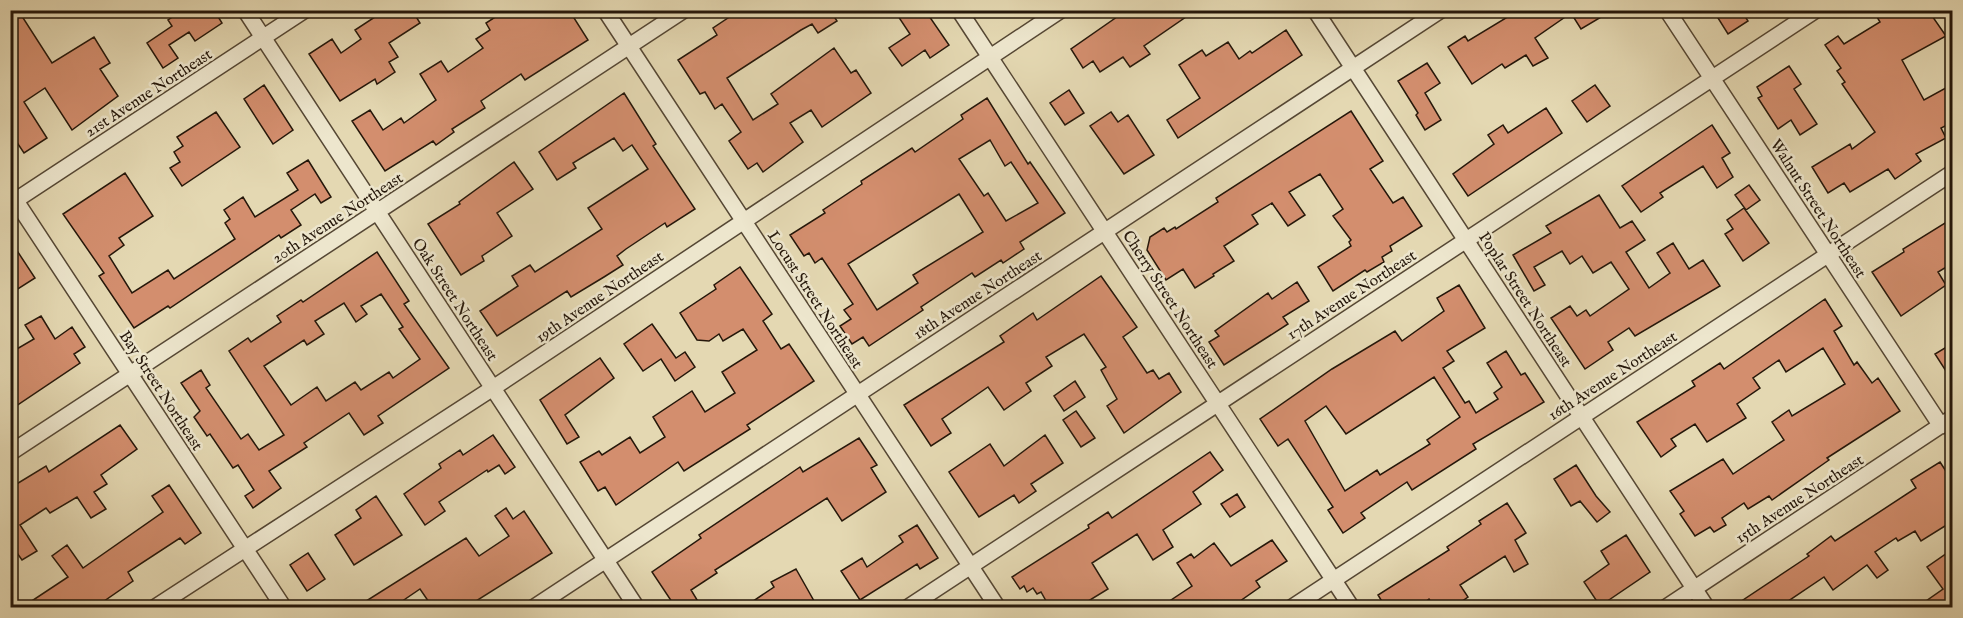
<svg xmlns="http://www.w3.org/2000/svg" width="1963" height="618" font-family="'IM FELL English',serif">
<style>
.building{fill:#d38e6e;stroke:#25170a;stroke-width:1.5;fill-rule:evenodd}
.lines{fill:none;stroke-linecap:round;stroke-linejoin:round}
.minor-casing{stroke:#554734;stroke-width:18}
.minor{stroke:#ede6cd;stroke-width:15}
.labels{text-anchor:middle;stroke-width:5;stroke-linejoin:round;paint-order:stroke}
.street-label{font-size:16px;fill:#25170a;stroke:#ede6cd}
</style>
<rect width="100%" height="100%" fill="#e4d8b2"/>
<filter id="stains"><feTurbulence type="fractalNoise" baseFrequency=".00333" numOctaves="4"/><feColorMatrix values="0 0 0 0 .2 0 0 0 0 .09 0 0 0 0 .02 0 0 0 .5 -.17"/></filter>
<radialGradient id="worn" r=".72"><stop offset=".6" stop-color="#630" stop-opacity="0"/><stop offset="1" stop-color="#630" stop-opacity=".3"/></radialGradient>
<path class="building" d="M10,10H18L52,63L94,37L110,63L100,69L118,96L72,130L45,88L24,102L47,138L24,153L10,132Z
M183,10H214L222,23L195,41L189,32L169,45L178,58L163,68L147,43L172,26L168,20Z
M375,10H412L420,23L389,43L398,57L389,62L395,72L377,84L375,79L340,101L309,54L332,39L341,53L361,39L355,30L378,15Z
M506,10H569L588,40L525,80L521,74L481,101L485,108L452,129L454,132L436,145L433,141L385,171L352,121L370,110L383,130L401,118L404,123L436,100L420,74L441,61L448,72L483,48L476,39L490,30L486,23Z
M740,10H830L837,21L818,33L812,24L801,30L727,78L753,120L778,104L771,94L834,48L851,73L856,70L871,93L822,127L811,110L790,123L803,142L763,172L757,163L748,169L729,141L741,132L722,104L715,109L705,92L700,94L678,60L717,35L713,28Z
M894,10H918L922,16L927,13L949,45L930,58L925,50L902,66L889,48L910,34Z
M1127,10H1196L1144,46L1150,54L1130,67L1123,57L1100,72L1093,61L1083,68L1071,49Z
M1519,10H1613L1581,29L1571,13L1535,38L1548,58L1533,66L1526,55L1505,68L1502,64L1472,84L1448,47L1465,36L1468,41Z
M1713,10H1741L1748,21L1728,34Z
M1887,10H1928L1946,36L1902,60L1924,100L1953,84V122L1941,128L1946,138L1916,154L1921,161L1895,179L1888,169L1850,192L1844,183L1828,193L1812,167L1850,144L1852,149L1875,132L1842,84L1845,82L1837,71L1841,68L1825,45L1838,36L1844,44L1880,22L1877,17Z
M1286,30L1302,55L1178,138L1167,120L1200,98L1179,65L1202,50L1206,56L1228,42L1239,59L1250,51L1252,53Z
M1427,63L1440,83L1425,93L1441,120L1425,130L1416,115L1418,113L1398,81Z
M1789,66L1801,84L1794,89L1817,124L1800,135L1791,120L1778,129L1758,98L1762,96L1757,87Z
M264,85L293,130L273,144L244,99Z
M1595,85L1610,106L1587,122L1572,101Z
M1069,90L1084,113L1065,125L1050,103Z
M624,93L656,144L653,146L695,209L667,227L665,223L626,249L617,256L623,265L604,277L571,297L567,291L497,336L480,311L518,286L512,276L530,265L535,272L602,229L588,208L648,169L632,145L623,151L614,138L573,163L576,168L557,180L539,152Z
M987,98L1028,164L1030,162L1065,213L1020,242L1024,249L1003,263L1001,260L975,277L972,273L921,307L923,310L869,346L863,337L852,344L840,326L851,319L844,310L853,304L822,258L815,263L809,253L804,256L790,235L825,213L823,210L862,184L861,181L912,148L915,152L963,119L961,115ZM990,140L1005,166L1011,162L1038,203L1006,221L988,193L984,196L959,159ZM959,194L983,232L913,275L918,283L877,310L848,264Z
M1546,108L1562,133L1468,196L1453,174L1494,144L1488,135L1503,125L1508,133Z
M1351,111L1383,161L1370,169L1393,203L1403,197L1422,226L1390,246L1392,251L1382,257L1384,262L1367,272L1365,270L1333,291L1318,267L1351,246L1349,242L1351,240L1333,216L1343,209L1320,174L1289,192L1305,215L1288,226L1272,203L1252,215L1258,224L1224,246L1234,261L1213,274L1214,276L1195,288L1183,269L1166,280L1147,250L1150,237L1164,228L1167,232L1175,227L1176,229L1218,202L1216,198Z
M216,112L240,147L182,186L170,168L180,162L174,152L183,146L177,137Z
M1111,112L1118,122L1128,115L1154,155L1124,174L1090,126Z
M1712,125L1730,153L1722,158L1733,177L1717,188L1703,166L1660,193L1663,197L1641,212L1622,186Z
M308,160L331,197L321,203L315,194L291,210L301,225L281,238L279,235L170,308L168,306L134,328L99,276L104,273L63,214L125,173L153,216L119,238L124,245L109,256L132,293L168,270L174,279L235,239L225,223L230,219L224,210L243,197L255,217L298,190L287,173Z
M514,162L533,189L497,213L512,236L482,256L484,261L461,275L428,224L460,204L459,202Z
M1749,185L1760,200L1746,210L1735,195Z
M1599,195L1620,228L1632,221L1645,240L1626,252L1649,288L1670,273L1657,253L1673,243L1689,269L1703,260L1720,286L1635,336L1629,328L1608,342L1613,350L1585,369L1551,318L1570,306L1577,316L1586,310L1590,316L1629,289L1611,262L1593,273L1582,256L1570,264L1562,251L1534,267L1545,285L1534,291L1513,255L1551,233L1546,226Z
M1744,208L1769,243L1743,261L1725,234L1733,229L1727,220Z
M1953,218V263L1938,272L1946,285L1901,316L1872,272L1904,252L1903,249Z
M10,240L35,278L10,294Z
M377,252L409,301L404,304L449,368L378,416L383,423L364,435L349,413L304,443L307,447L269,471L281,488L253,508L245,496L254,490L238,465L233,468L210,434L207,436L194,417L200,411L181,383L201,370L210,385L206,388L241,439L248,434L259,450L284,435L229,351L248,338L251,342L281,322L277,316L301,300L303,302ZM381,294L403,327L399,329L420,359L393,378L389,372L361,390L355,382L326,401L317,387L291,405L264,366L304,340L307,345L324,334L315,321L344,303L356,322L367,314L361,306Z
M740,267L772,314L763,321L781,349L789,344L814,381L747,425L750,429L684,471L678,462L616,505L605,487L598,491L580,462L599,451L602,455L630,437L640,453L665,437L653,417L692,391L705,412L735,393L722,372L757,350L743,329L723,341L719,334L709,341L697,340L680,313L716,289L714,285Z
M1101,276L1137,327L1123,337L1147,373L1153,370L1159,379L1169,373L1181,392L1124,433L1107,406L1117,399L1101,370L1106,367L1084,334L1046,357L1052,366L1026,383L1031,391L1004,410L988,387L942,419L951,433L931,446L904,405L1004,342L1000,336L1033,313L1037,320Z
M1297,282L1309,301L1283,317L1288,324L1224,365L1209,342L1219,336L1215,331L1268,293L1272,299Z
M1459,285L1485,328L1447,351L1454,361L1443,368L1465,403L1469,401L1476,413L1498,399L1494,393L1502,387L1487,363L1506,351L1521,375L1525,373L1544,402L1473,444L1476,449L1412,490L1407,482L1361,513L1365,518L1343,533L1328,510L1333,507L1288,439L1278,446L1260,419L1332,369L1395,331L1402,341L1444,311L1437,298ZM1434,377L1460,417L1427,440L1430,444L1380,475L1377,470L1345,491L1305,421L1326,406L1346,434Z
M1825,299L1842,326L1834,331L1854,365L1857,362L1872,383L1878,378L1900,411L1827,458L1829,460L1772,500L1769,496L1748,509L1744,503L1722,518L1726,525L1714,532L1710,527L1695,536L1680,514L1684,511L1670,491L1723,459L1733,474L1784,440L1772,422L1789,410L1792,416L1845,384L1823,348L1786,372L1779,360L1753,378L1760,388L1737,404L1746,418L1707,442L1695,424L1671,439L1676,446L1661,457L1637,422L1695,386L1692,381L1720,363L1724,369Z
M41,316L55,339L72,327L85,347L74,354L80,363L10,410V353L34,339L25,325Z
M652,324L676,358L685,352L695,367L675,381L661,359L643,371L624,344Z
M1953,343V382L1935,354Z
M600,358L614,378L565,415L579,437L567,444L540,400Z
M1075,381L1085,397L1064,411L1054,396Z
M1076,411L1095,438L1081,447L1063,420Z
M120,425L137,449L101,475L107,484L94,492L106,509L91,518L77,497L50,513L46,508L20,525L37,551L22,560L10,543V488L46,466L49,472Z
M493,435L515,467L505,474L499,465L488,472L487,470L439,502L445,511L425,525L404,494L441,468L439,464L460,450L463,455Z
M1045,435L1063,463L1031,484L1036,491L1019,503L1014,495L979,517L949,472L990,444L1004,466Z
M859,438L877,465L871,468L886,492L842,521L827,498L715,570L717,573L691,590L702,608H676L652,572L701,538L699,535L781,480L800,467L803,472Z
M1210,452L1223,470L1193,492L1201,504L1163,530L1173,547L1153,560L1137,534L1092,563L1108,589L1077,608H1050L1041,592L1037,594L1033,588L1027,592L1024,586L1020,589L1012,577L1089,528L1088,525L1108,512L1112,518Z
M1940,462L1953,482V521L1921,541L1915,531L1898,541L1896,538L1875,552L1888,570L1877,578L1867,565L1833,590L1824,577L1778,608H1731L1809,556L1807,554L1831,536L1835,541L1916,488L1911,480Z
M1576,465L1596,496L1610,512L1597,522L1580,501L1571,506L1554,479Z
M169,485L201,533L185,544L180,538L128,572L133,581L94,608H21L68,577L52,556L67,545L83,568L163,512L152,496Z
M1237,494L1245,507L1230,517L1221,504Z
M376,496L402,535L354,565L335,535L361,518L356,510Z
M1507,503L1526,533L1515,540L1528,564L1514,572L1505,556L1460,585L1468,597L1452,608H1435L1429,599L1417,608H1386L1378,595L1449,550L1447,547L1481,524L1479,521Z
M506,508L513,519L524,511L552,553L465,608H433L420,589L392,608H355L466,538L479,556L509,536L495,516Z
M917,525L938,558L920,569L917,564L860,600L841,571L862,558L867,567L903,542L899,536Z
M1626,535L1650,572L1600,606L1584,582L1609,564L1601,551Z
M1272,540L1287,561L1256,581L1260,587L1230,608H1159L1192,586L1177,563L1191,554L1194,558L1214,543L1231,566Z
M1953,549V608H1916L1943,589L1927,567Z
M308,553L325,579L307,591L290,565Z
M796,569L818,608H743L774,587L771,582Z"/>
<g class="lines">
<g class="minor-casing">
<path id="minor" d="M245,10L637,608
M605,10L998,608
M959,10L1352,608
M1315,10L1707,608
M1667,10L1941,426
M10,192L284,608
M10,204L305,10
M10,453L684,10
M154,608L493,388L1061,10
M533,608L1441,10
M907,608L1816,10
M1291,608L1952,173
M1665,608L1952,418"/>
</g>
<use href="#minor" class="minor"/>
</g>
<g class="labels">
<g class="street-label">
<text transform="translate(148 92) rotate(-33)" y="6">21st Avenue Northeast</text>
<text transform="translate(1819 208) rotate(57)" y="6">Walnut Street Northeast</text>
<text transform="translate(337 217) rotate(-33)" y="6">20th Avenue Northeast</text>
<text transform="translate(977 294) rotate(-33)" y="6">18th Avenue Northeast</text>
<text transform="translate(1351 294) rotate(-33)" y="6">17th Avenue Northeast</text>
<text transform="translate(599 296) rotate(-34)" y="6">19th Avenue Northeast</text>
<text transform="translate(456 299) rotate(57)" y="6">Oak Street Northeast</text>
<text transform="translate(816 299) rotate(57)" y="6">Locust Street Northeast</text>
<text transform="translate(1171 299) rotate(57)" y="6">Cherry Street Northeast</text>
<text transform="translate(1526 299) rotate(57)" y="6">Poplar Street Northeast</text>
<text transform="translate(1612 375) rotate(-33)" y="6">16th Avenue Northeast</text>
<text transform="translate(162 390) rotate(57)" y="6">Bay Street Northeast</text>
<text transform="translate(1799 498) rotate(-33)" y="6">15th Avenue Northeast</text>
</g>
</g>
<rect width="1963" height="618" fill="none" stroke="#e4d8b2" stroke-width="36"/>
<rect x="12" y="12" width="1939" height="594" fill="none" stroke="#25170a" stroke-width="3"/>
<rect x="18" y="18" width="1927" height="582" fill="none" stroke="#25170a" stroke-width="1.5"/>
<rect width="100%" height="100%" filter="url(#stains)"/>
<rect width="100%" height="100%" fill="url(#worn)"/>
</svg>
